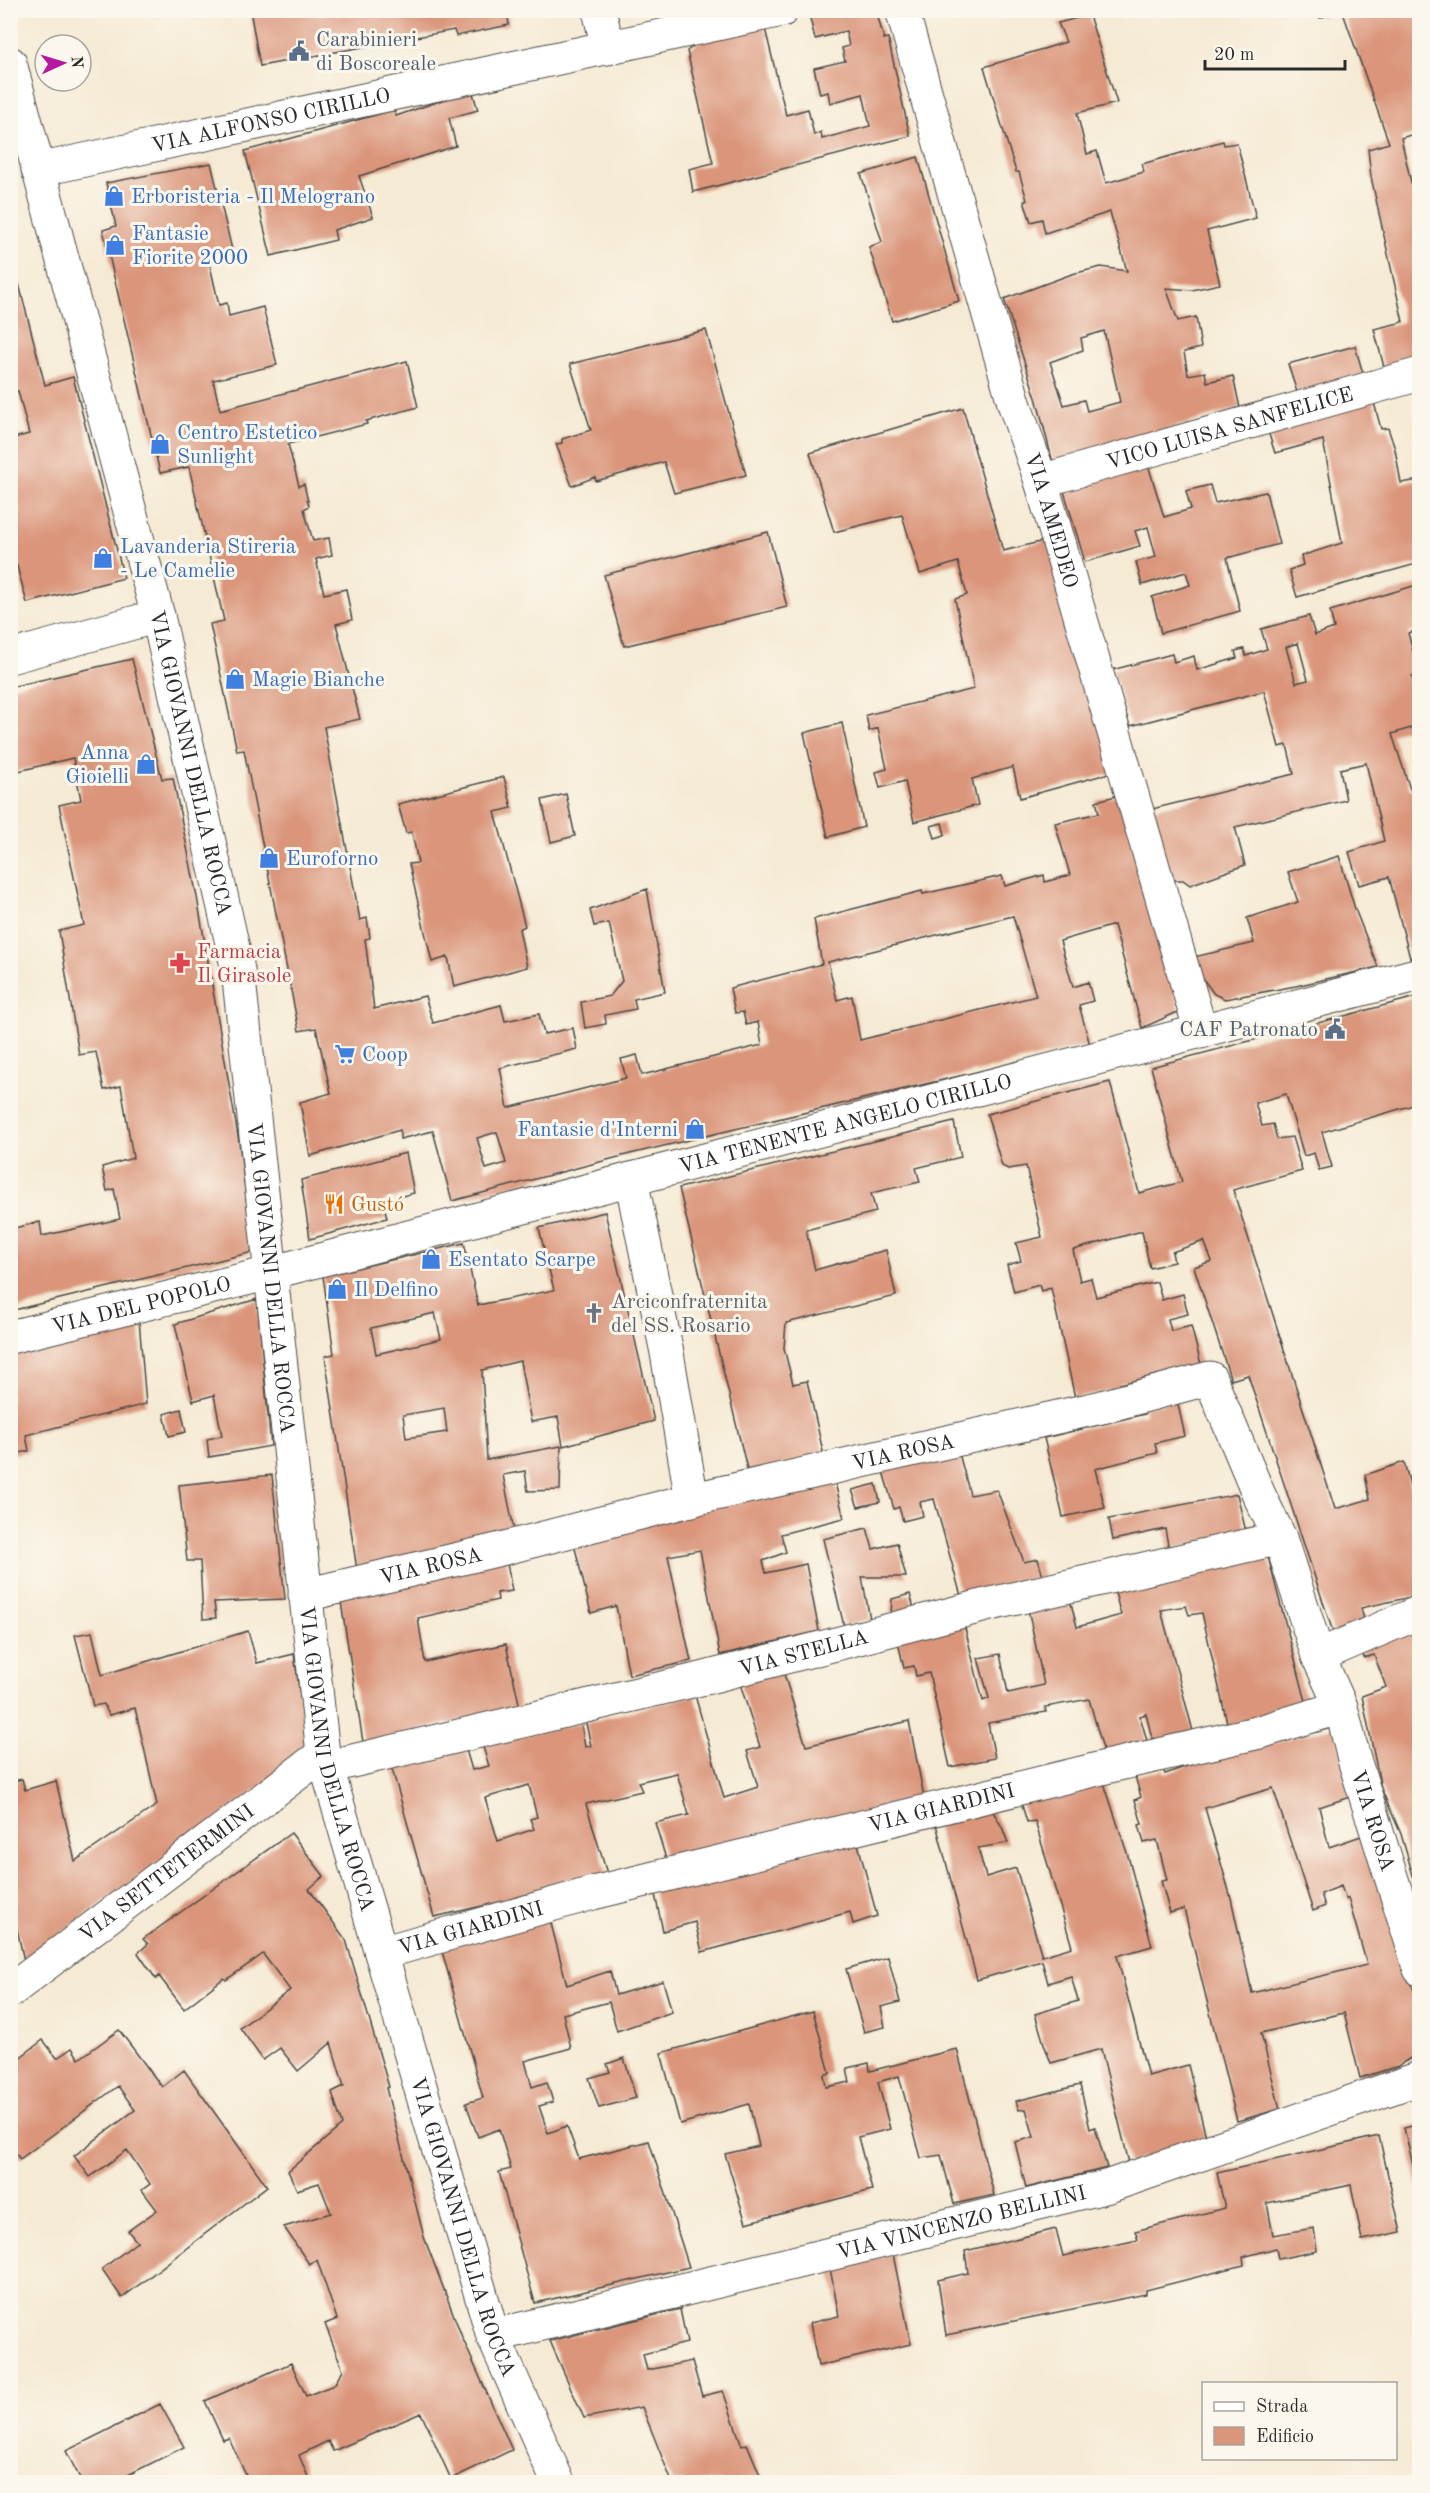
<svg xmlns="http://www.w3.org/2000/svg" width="1430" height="2493" font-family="'Old Standard TT',serif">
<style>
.building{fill:#da957a;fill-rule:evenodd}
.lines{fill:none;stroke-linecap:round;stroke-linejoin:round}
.minor-casing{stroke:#494844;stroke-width:35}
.tertiary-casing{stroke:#494844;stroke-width:35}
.minor{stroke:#fff;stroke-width:33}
.tertiary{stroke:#fff;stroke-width:33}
.labels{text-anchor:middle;stroke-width:6;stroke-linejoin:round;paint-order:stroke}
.service-label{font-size:21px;fill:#4e5e75;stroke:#fbf7ec;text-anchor:start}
.street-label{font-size:21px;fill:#2b2b2b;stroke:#fbf7ec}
.shop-label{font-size:21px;fill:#366cbe;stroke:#fbf7ec;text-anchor:start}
.health-label{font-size:21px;fill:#be3a42;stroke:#fbf7ec;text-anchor:start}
.food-label{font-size:21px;fill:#c56008;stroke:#fbf7ec;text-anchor:start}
.worship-label{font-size:21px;fill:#5b616d;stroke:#fbf7ec;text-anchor:start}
</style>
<rect width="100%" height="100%" fill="#fbf7ec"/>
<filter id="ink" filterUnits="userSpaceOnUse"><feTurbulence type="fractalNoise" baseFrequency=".0167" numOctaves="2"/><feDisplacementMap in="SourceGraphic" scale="12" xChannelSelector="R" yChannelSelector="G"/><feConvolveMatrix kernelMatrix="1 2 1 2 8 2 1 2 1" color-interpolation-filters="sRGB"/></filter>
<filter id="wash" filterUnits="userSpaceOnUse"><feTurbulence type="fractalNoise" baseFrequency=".008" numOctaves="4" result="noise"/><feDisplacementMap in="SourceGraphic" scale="24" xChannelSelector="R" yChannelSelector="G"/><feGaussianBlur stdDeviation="1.35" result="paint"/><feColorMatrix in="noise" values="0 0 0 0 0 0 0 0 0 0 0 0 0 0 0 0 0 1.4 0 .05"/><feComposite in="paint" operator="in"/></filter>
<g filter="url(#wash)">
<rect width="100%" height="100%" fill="#f5ead4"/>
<g id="blocks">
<path class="building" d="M250,10H507L509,25L456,36L454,30L260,66Z
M808,10H876L884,39L888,38L910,136L693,192L689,169L713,163L687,51L700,41L764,24L786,115L808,109L814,135L821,132L822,139L870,126L863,94L830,103L828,92L820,94L814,68L845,61L842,48L849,46L846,31L815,39Z
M1318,10H1337V11L1320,18Z
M1342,10H1420V132L1401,138L1420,222V358L1384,367L1374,329L1403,322L1371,177L1368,149L1389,143Z
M1089,15L1117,103L1077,113L1087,154L1097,151L1106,183L1144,172L1142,164L1223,141L1224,145L1237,143L1256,218L1207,231L1220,284L1192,290L1166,288L1178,321L1196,317L1201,348L1184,352L1188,375L1205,372L1207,382L1233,376L1240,408L1053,463L1037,401L1004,299L1072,274L1101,267L1127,271L1110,212L1045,233L1042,219L1031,222L1024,201L1027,200L1019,172H1016L984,67L1066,42L1058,23ZM1104,331L1120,402L1087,411L1084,400L1064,405L1050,362L1083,350L1081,338Z
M472,90L478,110L449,118L456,146L359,176L373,217L334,230L336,240L271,256L245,151L394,110L396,116Z
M918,157L959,301L892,321L869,247L882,242L861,174Z
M211,163L233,254L209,261L219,305L227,303L229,316L263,307L277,365L213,380L220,410L407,361L418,407L366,421L367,424L288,444L299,486L304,484L309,506L304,509L313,541L329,538L332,555L316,559L324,594L346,589L352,620L336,624L360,719L324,727L360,920L367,918L370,938L365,939L374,1009L425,996L433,1023L501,1005L505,1021L539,1014L544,1034L573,1028L577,1049L500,1068L508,1108L626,1078L621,1059L637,1055L642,1075L762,1045L758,1022L746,1025L743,1012L735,1013L730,988L822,964L814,919L922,891L923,894L1002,876L1005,886L1044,875L1045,882L1070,875L1055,823L1099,813L1096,801L1120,795L1180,1011L1142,1028L1114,925L1060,941L1073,987L1088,982L1093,1001L1079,1005L1090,1045L630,1154L452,1201L433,1131L400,1139V1130L310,1156L300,1102L331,1093L316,1028L299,1031L244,750L237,751L210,624L224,621L189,467L160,473L103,230L116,226L106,183ZM1013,916L1036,996L860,1040L852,996L837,1000L828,962ZM497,1132L506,1163L486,1169L477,1138Z
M11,253L45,385L73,377L124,578L27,603L17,566L10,568V439L29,434L18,391L10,393Z
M706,330L746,475L674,493L664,462L596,481L595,477L572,486L556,444L562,443V439L591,430L570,364Z
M1355,346L1364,377L1297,392L1288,364Z
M1373,399L1381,429L1388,428L1395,449L1401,483L1420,480V563L1297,597L1289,570L1303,565L1301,556L1342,543L1323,440L1275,453L1266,425Z
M963,408L1003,551L1048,540L1114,772L1020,798L1013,767L972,779L978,805L914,822L905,781L880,788L876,772L887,769L878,728L869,731L866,715L974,689L955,599L967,595L958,562L920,574L902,515L834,532L810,453Z
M1146,458L1164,517L1191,509L1186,491L1210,485L1215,503L1266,492L1279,544L1227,558L1240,611L1161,633L1152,597L1190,585L1186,572L1142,585L1136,562L1156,557L1148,527L1135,531L1140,546L1085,562L1061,481Z
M768,532L787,607L624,646L604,575Z
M1420,584V630L1408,633L1419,673L1412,676L1420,707V725L1392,734L1410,789L1420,787V955L1410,958L1389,877L1359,885L1349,852L1384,841L1366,763L1340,769L1346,800L1235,827L1245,865L1190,885L1183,880H1171L1152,809L1294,774L1287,745L1279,747L1264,691L1130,726L1112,670L1172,654L1174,662L1194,656L1197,670L1237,658L1235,651L1244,649L1246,656L1267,649L1261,629L1309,616L1315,635L1334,628L1330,611ZM1298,643L1308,680L1296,683L1286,647Z
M132,659L162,779L173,778L197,897L239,1142L253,1252L10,1311V1229L40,1222L42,1236L120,1219L114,1189L107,1191L102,1167L133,1158L121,1086L104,1090L96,1052L79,1055L59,931L84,925L59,805L81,800L73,758L10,773V687Z
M842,723L864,827L828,837L804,733Z
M504,777L512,808L495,812L525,926L519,929L527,967L454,987L448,957L432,962L409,864L418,863L412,832L406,833L398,804Z
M566,794L575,836L551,842L542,800Z
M942,823L945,835L935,838L931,826Z
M1339,856L1355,909L1378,967L1296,986L1225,999L1214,994L1201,976L1194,957L1254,943L1247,918L1298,902L1288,872Z
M647,889L665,992L634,999L636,1009L605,1015L606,1024L585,1028L581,1002L610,996L622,981L609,923L594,926L590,910Z
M1420,996V1103L1322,1132L1332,1167L1319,1170L1314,1153L1304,1156L1286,1094L1255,1103L1262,1126L1273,1124L1277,1139L1292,1137L1302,1171L1233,1190L1335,1509L1370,1499L1365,1475L1404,1462L1420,1523V1595L1361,1608L1367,1631L1335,1638L1248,1375L1231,1380L1194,1267L1212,1261L1204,1241L1172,1252L1174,1262L1150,1268L1142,1231L1073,1250L1080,1281L1091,1278L1096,1297L1157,1282L1162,1300L1183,1294L1188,1314L1168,1319L1171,1331L1191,1326L1201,1364L1120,1384L1121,1388L1075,1398L1051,1288L1041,1291L1039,1285L1014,1292L1007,1265L1021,1261L1016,1243L1042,1237L1026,1166L1008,1169L1002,1166L987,1114L1110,1082L1139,1193L1182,1182L1151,1067Z
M954,1122L961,1157L916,1168L920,1182L871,1193L876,1212L806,1230L815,1270L886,1250L896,1296L786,1323L784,1348L793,1384L807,1381L824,1456L748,1473L679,1188Z
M406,1153L414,1193L383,1201L387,1218L310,1239L301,1180Z
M605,1212L654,1421L563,1446L558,1417L531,1422L520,1361L482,1370L487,1460L561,1446L560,1490L528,1491L525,1471L503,1475L515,1535L357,1570L325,1356L334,1354L323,1276L464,1243L478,1305L554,1290L539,1228ZM435,1313L441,1339L376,1354L371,1328ZM444,1408L447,1432L406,1438L403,1415Z
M257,1299L271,1446L209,1457L207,1439L222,1436L214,1395L193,1401L175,1324Z
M139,1320L146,1404L26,1435L29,1451L10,1455V1352Z
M1177,1400L1185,1436L1155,1443L1157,1453L1095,1469L1105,1508L1063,1517L1044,1438L1145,1414L1144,1407Z
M181,1409L186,1432L169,1436L164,1414Z
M958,1449L970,1495L997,1490L1024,1562L1038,1559L1043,1577L961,1596L934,1499L920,1502L923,1516L903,1521L899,1507L894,1509L882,1468Z
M272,1475L285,1599L214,1602L216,1618L203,1619L200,1561H187L179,1485Z
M834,1479L844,1518L781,1534L786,1552L763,1561L766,1573L806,1564L819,1631L720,1655L700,1550L668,1556L691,1661L629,1675L616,1606L591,1613L573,1540Z
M876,1484L880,1502L858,1507L852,1490Z
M1237,1494L1246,1532L1169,1550L1165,1529L1113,1540L1109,1519Z
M867,1528L873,1549L897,1543L906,1577H862L870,1619L844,1626L823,1539Z
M1267,1553L1308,1709L1228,1727L1202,1613L1189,1615L1186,1606L1161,1610L1194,1735L1154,1746L1146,1714L1140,1716L1148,1744L1105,1756L1089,1699L1045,1707L1046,1712L988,1723L995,1758L950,1767L929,1673L916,1676L914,1666L904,1668L897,1638L963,1620L983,1701L989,1698L978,1658L1000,1654L1008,1693L1044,1685L1027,1604L1069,1595L1077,1627L1121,1615L1114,1589Z
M506,1557L512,1591L497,1593L498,1600L418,1618L425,1662L506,1644L520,1708L363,1742L340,1595Z
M910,1594L914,1608L891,1614L892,1599Z
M1420,1625V1896H1419L1401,1834L1381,1788L1362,1696L1386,1687L1374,1655L1364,1658L1360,1647Z
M248,1631L257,1663L294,1654L307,1745L271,1779L24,1961L10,1897V1782L22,1779L25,1790L56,1781L75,1861L157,1805L135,1708L109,1715L104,1704L93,1706L75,1635L92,1632L102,1675Z
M781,1664L806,1746L909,1721L924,1797L667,1862L655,1823L689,1815L677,1773L638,1782L642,1791L586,1804L608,1877L434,1917L390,1762L464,1743L472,1770L489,1766L482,1744L581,1723L585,1747L591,1746L586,1723L695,1695L724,1798L758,1787L747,1751L760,1747L738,1677ZM529,1785L537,1817L530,1819L534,1829L498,1841L485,1798Z
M1335,1727L1353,1796L1319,1807L1329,1847L1367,1834L1420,2011V2052L1398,2066L1360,2078L1344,2013L1261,2033L1280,2109L1237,2121L1184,1909L1170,1913L1161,1881L1167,1880L1157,1840L1144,1843L1139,1825L1142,1824L1135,1800L1141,1797L1135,1776L1163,1769L1165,1774L1190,1765ZM1273,1788L1313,1911L1325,1906L1321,1894L1341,1886L1346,1900L1348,1898L1367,1965L1252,1993L1231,1898L1205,1808Z
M1104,1783L1128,1856L1152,1946L1117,1956L1148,2076L1188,2065L1206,2137L1129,2163L1101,2049L1051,2063L1044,2044L1035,2014L1078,2001L1071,1976L1048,1983L1042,1961L977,1980L936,1824L991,1808L1002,1827L1008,1843L978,1848L986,1877L1016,1868L1042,1956L1072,1947L1035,1821L1027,1822L1021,1802Z
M291,1833L324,1876L309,1889L346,1940L389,2087L386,2088L424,2237L462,2337L512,2450L451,2479L421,2413L333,2451L328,2441L299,2455L310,2482H249L229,2438L223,2440L205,2401L291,2363L306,2396L334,2385L343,2370L325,2324L337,2319L317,2260L309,2264L284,2227L331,2213L319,2183L297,2190L288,2171L342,2125L332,2092L344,2086L331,2043L298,2071L280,2048L263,2060L240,2028L290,1990L263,1954L226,1980L224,1978L184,2009L159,1976L156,1979L138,1953L148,1944L143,1939Z
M857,1840L877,1916L853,1924L850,1912L702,1952L695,1922L663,1931L654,1890Z
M549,1916L567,1985L610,1971L616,1995L663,1981L672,2012L617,2031L609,2002L563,2014L571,2048L525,2061L532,2087L547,2082L553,2102L539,2106L548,2133L567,2126L579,2159L649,2141L689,2267L535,2303L499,2172L511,2169L499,2129L478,2137L466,2103L483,2098L440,1944Z
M888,1957L900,2002L881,2007L885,2027L864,2032L846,1969Z
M813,2011L830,2073L824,2075L826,2087L850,2082L847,2068L869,2063L870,2071L957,2049L994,2195L954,2204L941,2155L921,2158L899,2076L878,2082L890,2129L858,2137L872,2190L746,2223L725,2154L759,2146L749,2104L680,2124L661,2053Z
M119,2030L162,2087L184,2070L267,2186L122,2298L102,2269L137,2242L128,2231L157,2210L142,2190L150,2184L127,2150L90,2177L74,2156L135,2110L118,2086L20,2159L10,2147V2065L43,2040L57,2058L72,2048L79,2059Z
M624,2058L636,2098L599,2108L589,2078L610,2072L607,2064Z
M1080,2085L1090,2129L1095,2127L1107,2168L1026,2188L1015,2142L1034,2137L1026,2109L1019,2110L1016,2101Z
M1420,2124V2190H1419L1404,2128Z
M1379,2136L1401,2232L1362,2240L1351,2185L1267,2203L1273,2235L1314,2228L1317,2251L1278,2259L1276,2248L1243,2257L1244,2265L1146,2290V2294L946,2335L938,2280L968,2273L965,2251L1056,2229L1063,2256L1138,2240L1135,2231L1225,2208L1217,2173Z
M893,2254L911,2344L818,2366L810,2323L839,2316L830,2268Z
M680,2309L687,2343L643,2354L647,2370L692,2361L702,2396L723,2391L742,2446L747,2444L763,2482H672L642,2407L584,2418L550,2341Z
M160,2404L184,2447L114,2482H82L66,2451Z"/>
</g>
</g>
<g filter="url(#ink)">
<use href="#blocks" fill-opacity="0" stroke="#494844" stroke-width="1.5"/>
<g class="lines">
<g class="minor-casing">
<g id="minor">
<path d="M599,10L608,48"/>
<path id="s1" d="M902,10L1014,403L1041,481L1201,1032"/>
<path id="s2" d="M38,170L782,10"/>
<path id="s3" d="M1041,481L1420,374"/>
<path d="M10,657L158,616"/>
<path d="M631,1179L667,1353L692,1500"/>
<path id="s4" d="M10,1337L270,1273L1420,974"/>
<path id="s5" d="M305,1595L501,1549L698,1498L1102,1407L1210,1378L1259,1495L1280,1538L1318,1656"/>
<path id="s6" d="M1341,1707L1354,1759L1420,1969"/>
<path id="s7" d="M327,1767L705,1678L986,1605L1280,1538"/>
<path id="s8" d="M381,1953L593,1893L1110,1766L1260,1732L1341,1707L1318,1656L1420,1612"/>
<path id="s9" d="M10,1991L323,1754"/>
<path id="s10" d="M493,2336L1109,2186L1420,2078"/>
</g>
</g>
<g class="tertiary-casing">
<g id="tertiary">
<path id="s11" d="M10,63L158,616L238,970L323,1754L493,2336L558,2482"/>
</g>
</g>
<use href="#minor" class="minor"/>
<use href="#tertiary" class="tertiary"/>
</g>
</g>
<defs>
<g id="civic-bare" transform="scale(1.62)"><path d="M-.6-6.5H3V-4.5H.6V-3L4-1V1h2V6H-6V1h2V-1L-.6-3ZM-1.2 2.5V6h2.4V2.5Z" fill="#5c6f8a" stroke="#fbf7ec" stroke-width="2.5" paint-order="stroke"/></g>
<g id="shop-bare" transform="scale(1.62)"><path d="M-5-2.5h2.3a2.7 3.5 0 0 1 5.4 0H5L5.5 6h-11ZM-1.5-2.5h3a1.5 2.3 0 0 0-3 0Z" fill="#3f7fe0" stroke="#fbf7ec" stroke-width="2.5" paint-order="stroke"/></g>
<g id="pharmacy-bare" transform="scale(1.62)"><path d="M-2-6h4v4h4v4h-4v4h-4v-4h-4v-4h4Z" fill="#e0444e" stroke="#fbf7ec" stroke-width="2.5" paint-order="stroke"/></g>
<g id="supermarket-bare" transform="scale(1.62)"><path d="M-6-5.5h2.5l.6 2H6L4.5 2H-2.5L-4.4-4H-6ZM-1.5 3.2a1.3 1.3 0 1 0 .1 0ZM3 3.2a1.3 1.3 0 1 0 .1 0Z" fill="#3f7fe0" stroke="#fbf7ec" stroke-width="2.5" paint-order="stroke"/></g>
<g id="restaurant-bare" transform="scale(1.62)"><path d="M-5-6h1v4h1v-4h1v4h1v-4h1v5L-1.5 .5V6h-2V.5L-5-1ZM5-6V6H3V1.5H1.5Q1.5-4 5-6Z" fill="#e8710a" stroke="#fbf7ec" stroke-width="2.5" paint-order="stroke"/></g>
<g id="church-bare" transform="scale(1.62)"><path d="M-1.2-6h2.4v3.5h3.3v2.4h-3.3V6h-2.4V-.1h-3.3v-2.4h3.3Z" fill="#6b7280" stroke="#fbf7ec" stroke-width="2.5" paint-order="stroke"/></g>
</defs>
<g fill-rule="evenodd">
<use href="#civic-bare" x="299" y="51"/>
<use href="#shop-bare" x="114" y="196"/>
<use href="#shop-bare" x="115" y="245"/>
<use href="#shop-bare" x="160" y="444"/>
<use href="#shop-bare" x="103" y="558"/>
<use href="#shop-bare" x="235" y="679"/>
<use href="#shop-bare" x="146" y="764"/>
<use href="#shop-bare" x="269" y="858"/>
<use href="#pharmacy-bare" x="180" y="963"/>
<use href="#civic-bare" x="1335" y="1029"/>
<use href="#supermarket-bare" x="345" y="1054"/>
<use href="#shop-bare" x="695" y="1129"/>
<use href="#restaurant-bare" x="334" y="1204"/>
<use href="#shop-bare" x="431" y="1259"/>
<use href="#shop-bare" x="337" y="1289"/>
<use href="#church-bare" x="594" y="1313"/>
</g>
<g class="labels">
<g class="service-label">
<text x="316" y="46">Carabinieri<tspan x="316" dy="24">di Boscoreale</tspan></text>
<text x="1318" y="1036" text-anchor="end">CAF Patronato</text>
</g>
<g class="street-label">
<text dy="7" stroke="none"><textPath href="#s2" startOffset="238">VIA ALFONSO CIRILLO</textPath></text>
<text dy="7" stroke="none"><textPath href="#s3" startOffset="196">VICO LUISA SANFELICE</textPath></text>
<text dy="7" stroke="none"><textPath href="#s1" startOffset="532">VIA AMEDEO</textPath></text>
<text dy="7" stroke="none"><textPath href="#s11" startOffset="723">VIA GIOVANNI DELLA ROCCA</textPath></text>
<text dy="7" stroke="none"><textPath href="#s4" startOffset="862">VIA TENENTE ANGELO CIRILLO</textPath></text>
<text dy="7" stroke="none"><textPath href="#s11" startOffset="1245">VIA GIOVANNI DELLA ROCCA</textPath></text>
<text dy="7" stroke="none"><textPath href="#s4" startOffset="135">VIA DEL POPOLO</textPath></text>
<text dy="7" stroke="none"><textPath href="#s5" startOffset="615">VIA ROSA</textPath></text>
<text dy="7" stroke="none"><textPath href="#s5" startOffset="129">VIA ROSA</textPath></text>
<text dy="7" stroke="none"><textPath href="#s7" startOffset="490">VIA STELLA</textPath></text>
<text dy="7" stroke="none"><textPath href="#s11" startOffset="1731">VIA GIOVANNI DELLA ROCCA</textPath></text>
<text dy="7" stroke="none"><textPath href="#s8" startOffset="579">VIA GIARDINI</textPath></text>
<text dy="7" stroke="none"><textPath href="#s6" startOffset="118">VIA ROSA</textPath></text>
<text dy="7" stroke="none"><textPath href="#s9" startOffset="196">VIA SETTETERMINI</textPath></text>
<text dy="7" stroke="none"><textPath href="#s8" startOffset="93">VIA GIARDINI</textPath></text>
<text dy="7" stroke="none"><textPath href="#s10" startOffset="482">VIA VINCENZO BELLINI</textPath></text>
<text dy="7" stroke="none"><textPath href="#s11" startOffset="2217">VIA GIOVANNI DELLA ROCCA</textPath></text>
</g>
<g class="shop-label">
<text x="131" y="203">Erboristeria - Il Melograno</text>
<text x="132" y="240">Fantasie<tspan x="132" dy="24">Fiorite 2000</tspan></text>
<text x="177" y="439">Centro Estetico<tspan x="177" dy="24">Sunlight</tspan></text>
<text x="120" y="553">Lavanderia Stireria<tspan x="120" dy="24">- Le Camelie</tspan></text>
<text x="252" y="686">Magie Bianche</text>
<text x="129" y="759" text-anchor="end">Anna<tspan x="129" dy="24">Gioielli</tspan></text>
<text x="286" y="865">Euroforno</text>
<text x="362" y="1061">Coop</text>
<text x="678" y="1136" text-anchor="end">Fantasie d'Interni</text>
<text x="448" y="1266">Esentato Scarpe</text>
<text x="354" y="1296">Il Delfino</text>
</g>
<g class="health-label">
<text x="197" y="958">Farmacia<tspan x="197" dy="24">Il Girasole</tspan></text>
</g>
<g class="food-label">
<text x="351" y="1211">Gustó</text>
</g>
<g class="worship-label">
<text x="611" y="1308">Arciconfraternita<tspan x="611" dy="24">del SS. Rosario</tspan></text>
</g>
</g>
<rect width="1430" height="2493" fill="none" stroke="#fbf7ec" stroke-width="36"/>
<rect x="1202" y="2382" width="195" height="78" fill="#fbf7ec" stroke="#a8a59f" stroke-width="1.5"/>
<rect x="1214" y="2402" width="30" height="9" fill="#ffffff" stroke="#a8a59f" stroke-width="1.5"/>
<text x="1256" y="2412" font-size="18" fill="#2b2b2b">Strada</text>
<rect x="1214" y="2427" width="30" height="18" fill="#da957a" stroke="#a8a59f" stroke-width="1.5"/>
<text x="1256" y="2442" font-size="18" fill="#2b2b2b">Edificio</text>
<g transform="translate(63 63) rotate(86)"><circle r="28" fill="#fbf7ec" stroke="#a8a59f" stroke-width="1.5"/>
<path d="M0-4.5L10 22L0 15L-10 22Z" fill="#b5179e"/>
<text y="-9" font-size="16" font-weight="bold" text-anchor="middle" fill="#2b2b2b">N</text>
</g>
<path d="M1205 60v9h140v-9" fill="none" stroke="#2b2b2b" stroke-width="3"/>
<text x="1214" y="60" font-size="18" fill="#2b2b2b" stroke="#fbf7ec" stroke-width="4.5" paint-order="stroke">20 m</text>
</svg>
